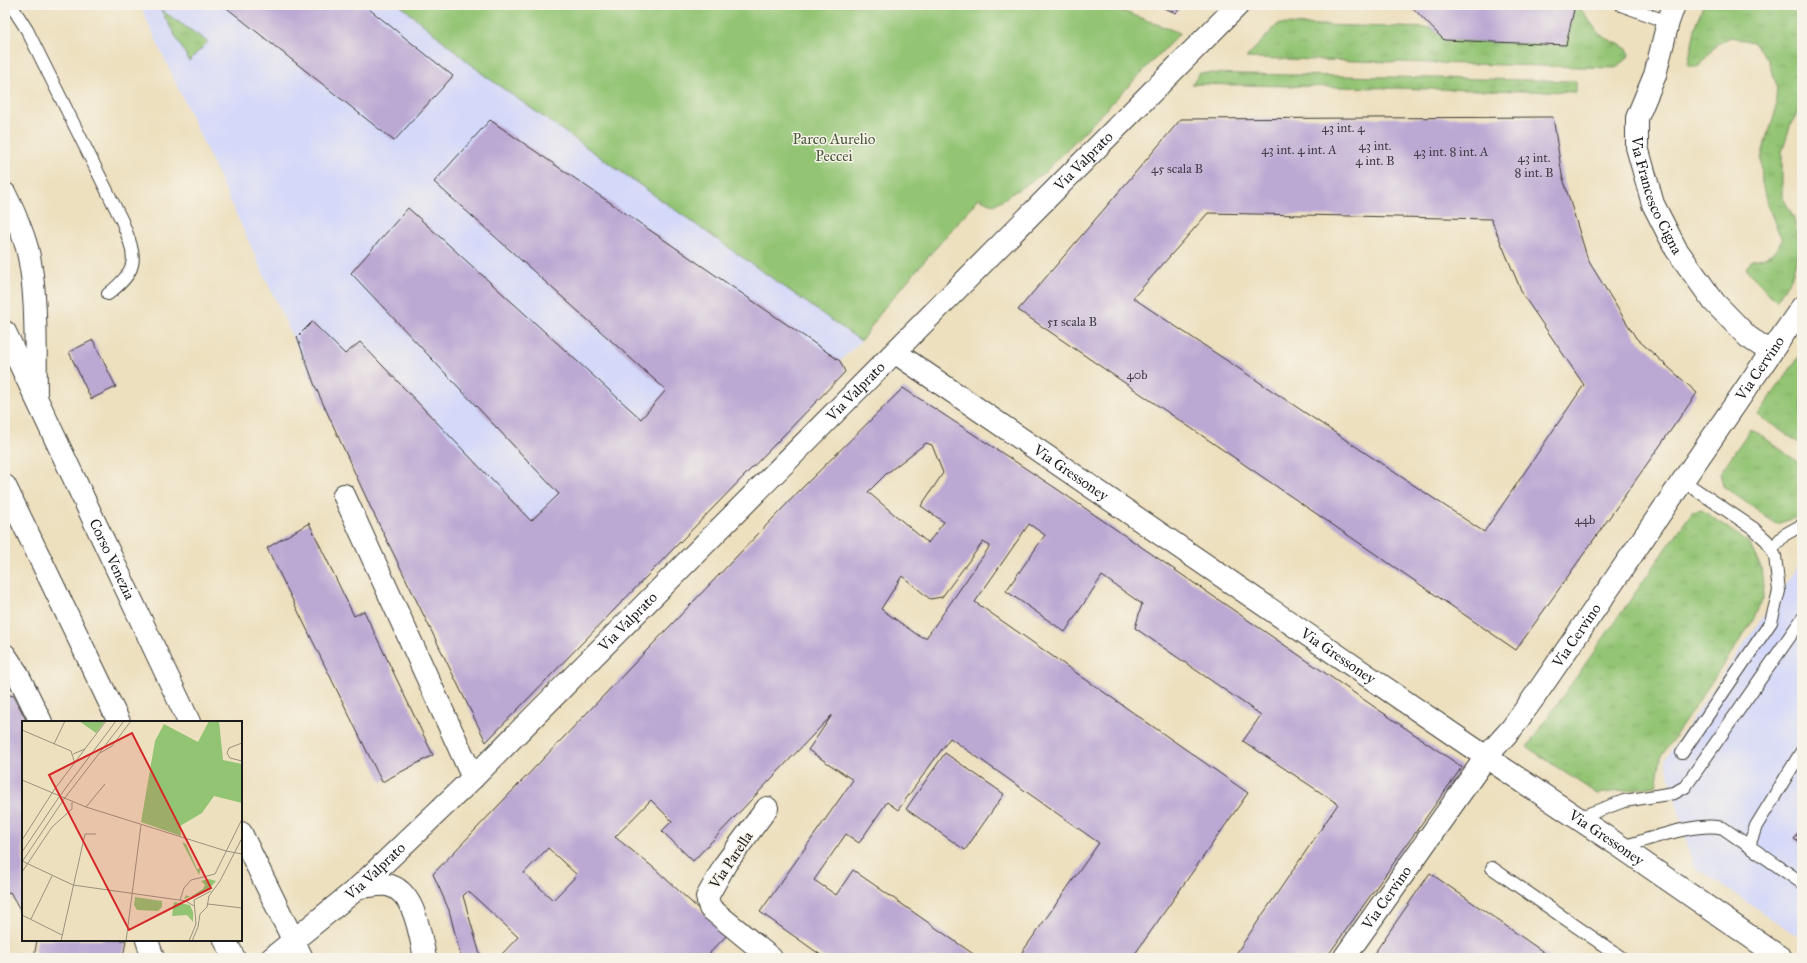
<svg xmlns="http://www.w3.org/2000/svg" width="1807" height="963" font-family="'IM FELL Great Primer',serif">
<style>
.built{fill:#d4d8f9}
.grass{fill:url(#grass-tufts);stroke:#587048}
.park{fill:#93c473;stroke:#587048}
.building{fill:#bba8d3;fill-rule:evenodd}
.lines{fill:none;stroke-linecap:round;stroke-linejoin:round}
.service-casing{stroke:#3b3934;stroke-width:14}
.minor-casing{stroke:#3b3934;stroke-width:24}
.primary-casing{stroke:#3b3934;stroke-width:24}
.service{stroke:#fff;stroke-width:12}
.minor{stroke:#fff;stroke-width:22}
.primary{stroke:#fff;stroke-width:22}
.labels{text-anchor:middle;stroke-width:3;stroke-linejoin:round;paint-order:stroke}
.number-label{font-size:13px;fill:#443f4a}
.park-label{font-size:15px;fill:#46573a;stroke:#f7f3e8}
.street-label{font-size:15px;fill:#1c1c1c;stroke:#f7f3e8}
.inset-road{fill:none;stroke:#99927e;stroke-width:1}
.view{fill:#d62828;fill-opacity:0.15;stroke:#d62828;stroke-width:2}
.inset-edge{fill:none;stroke:#1c1c1c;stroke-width:2}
</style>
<defs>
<pattern id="grass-tufts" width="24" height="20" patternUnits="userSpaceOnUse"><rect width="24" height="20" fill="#93c473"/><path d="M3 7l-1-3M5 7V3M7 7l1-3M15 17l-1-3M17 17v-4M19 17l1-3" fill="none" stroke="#7ea863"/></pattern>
</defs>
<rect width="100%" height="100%" fill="#f7f3e8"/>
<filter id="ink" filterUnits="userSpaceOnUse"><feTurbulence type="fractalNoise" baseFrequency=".025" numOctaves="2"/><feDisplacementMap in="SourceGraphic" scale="8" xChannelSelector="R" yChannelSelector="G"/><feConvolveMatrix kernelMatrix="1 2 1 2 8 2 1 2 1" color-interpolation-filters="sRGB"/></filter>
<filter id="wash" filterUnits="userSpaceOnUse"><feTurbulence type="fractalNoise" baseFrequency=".012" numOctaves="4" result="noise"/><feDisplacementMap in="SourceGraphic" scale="16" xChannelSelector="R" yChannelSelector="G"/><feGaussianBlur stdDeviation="0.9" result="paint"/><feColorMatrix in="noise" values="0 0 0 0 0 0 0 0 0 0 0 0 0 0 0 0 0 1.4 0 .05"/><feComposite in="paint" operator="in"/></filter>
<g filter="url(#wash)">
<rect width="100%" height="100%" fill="#ede0bf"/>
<path class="built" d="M140,5H400L484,75L861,341L840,361L845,372L486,742L315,386Z
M1802,560V939L1693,866L1665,759Z"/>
<path class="grass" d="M1575,5C1583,9 1592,26 1600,34C1608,41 1620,43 1628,50L1629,56L1616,68L1246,58L1278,24L1432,28L1445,40L1566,45Z
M1703,5H1796L1802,31V104L1790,126L1782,152V196L1793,216L1800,245L1791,279L1776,301L1746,269L1752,260C1767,258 1775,254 1782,240L1767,204L1762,183L1761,159L1767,135L1775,113L1777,86L1768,60L1753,42L1731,37L1718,43L1698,67L1688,65L1695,29Z
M161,10L208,42L189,61Z
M1199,73L1576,81V92L1192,84Z
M1802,352V445L1758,415Z
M1751,428L1802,465V516L1776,524L1723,486L1720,473Z
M1702,510L1748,542L1761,567L1764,596L1752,622L1661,757L1656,786L1597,794L1527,747L1692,512Z"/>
<path class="park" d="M400,5H1107L1180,33L1044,173L994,205L979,198L884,308L861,341L484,75Z"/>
<g id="blocks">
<path class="building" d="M223,5H364L453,76L394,141Z
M1157,5H1183L1176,13Z
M1410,5H1575L1566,45L1444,40Z
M1553,117L1562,175L1588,260L1636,338L1697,393L1516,650L1018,310L1181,119ZM1208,213L1491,219L1523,295L1584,385L1484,532L1133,298Z
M490,120L840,361L845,372L486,742L370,506L315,386L297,337L312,322L345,354L360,342L531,521L559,494L351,273L408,208L641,419L666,390L434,182Z
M93,340L116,387L91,399L69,352Z
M903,388L1057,489L1462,767L1326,958H1233L1338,804L1243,741L1261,715L1135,628L1142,604L1102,576L1065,632L1006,591L1045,535L1029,524L975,602L1248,793L1132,958H1018L1099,843L950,738L898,810L887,802L859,843L846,834L814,880L836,895L853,870L979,958H825L760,912L853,780L808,750L832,715L693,861L662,831L672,821L651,800L615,837L654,868L727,935L705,958H506L502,954L518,937L468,891L463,896L481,958H461L449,910L433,874L802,488ZM926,443L932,445L943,473L921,506L944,522L928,543L868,492L886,474ZM983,542L990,546L926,638L919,636L881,609L902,576L930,599L942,597ZM548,848L577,875L553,900L524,873Z
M309,523L354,616L364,611L433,755L382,782L267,548Z
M5,694L14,696L27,722H23V915L10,892L5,894Z
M945,753L1004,794L965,850L906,809Z
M1802,826V844L1794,839Z
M1430,873L1552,958H1371Z
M37,940H126L123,958H34Z"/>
</g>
</g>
<g filter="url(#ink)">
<use href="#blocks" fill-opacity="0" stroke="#3b3934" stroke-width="1"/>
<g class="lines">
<g class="service-casing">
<path id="service" d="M11,5L27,30L122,221C136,257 141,268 108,294
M1621,5L1668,22
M1772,549L1784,535L1802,525
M1682,753L1771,622L1779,591L1775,556L1767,541L1753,528L1683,481
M1578,818L1624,801L1674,793L1685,787L1802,619
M1749,846L1756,826L1802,751
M1621,847C1648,840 1698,821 1723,828L1802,883
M1492,868L1622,958"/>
</g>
<g class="minor-casing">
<g id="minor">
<path id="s1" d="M1674,5L1668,22L1655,75L1637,118V147L1653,204L1676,249L1714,302L1748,337L1771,352"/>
<path d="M5,194C14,212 22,230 27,248C38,291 35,351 36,395"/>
<path id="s2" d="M896,353L1486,757L1621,847L1781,958"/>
<path d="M344,495L473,778"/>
<path d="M5,655L17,673L41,722"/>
<path d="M767,808L726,863L707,897L710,908L771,958"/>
<path d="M359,887C367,887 379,884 387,885C415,890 420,935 425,958"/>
<path d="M147,940L153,958"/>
<path id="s3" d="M272,958L359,887L473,778L1238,5"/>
<path id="s4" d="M1344,958L1486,757L1512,728L1535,696L1802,307"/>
</g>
</g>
<g class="primary-casing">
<g id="primary">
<path id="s5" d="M5,332L189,722"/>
<path d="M5,486L119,722"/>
<path d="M241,833L302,958"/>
<path d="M225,940L234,958"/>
</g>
</g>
<use href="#service" class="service"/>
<use href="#minor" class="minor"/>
<use href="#primary" class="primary"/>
</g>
</g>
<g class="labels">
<g class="number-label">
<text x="1343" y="132">43 int. 4</text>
<text x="1375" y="150">43 int.<tspan x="1375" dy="15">4 int. B</tspan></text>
<text x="1299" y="154">43 int. 4 int. A</text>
<text x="1451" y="156">43 int. 8 int. A</text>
<text x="1534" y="162">43 int.<tspan x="1534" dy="15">8 int. B</tspan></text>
<text x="1177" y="173">45 scala B</text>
<text x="1072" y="326">51 scala B</text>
<text x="1137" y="379">40b</text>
<text x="1585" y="524">44b</text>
</g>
<g class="park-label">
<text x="834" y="144">Parco Aurelio<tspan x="834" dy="17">Peccei</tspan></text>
</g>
<g class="street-label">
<text dy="5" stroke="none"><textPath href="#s3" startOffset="1138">Via Valprato</textPath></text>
<text dy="5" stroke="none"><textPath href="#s1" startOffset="200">Via Francesco Cigna</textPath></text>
<text dy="5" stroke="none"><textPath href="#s4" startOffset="722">Via Cervino</textPath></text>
<text dy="5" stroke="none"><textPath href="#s3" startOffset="814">Via Valprato</textPath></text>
<text dy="5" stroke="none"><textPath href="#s2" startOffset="212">Via Gressoney</textPath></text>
<text dy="5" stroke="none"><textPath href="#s5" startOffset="251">Corso Venezia</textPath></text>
<text dy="5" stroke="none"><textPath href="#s3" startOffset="490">Via Valprato</textPath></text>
<text dy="5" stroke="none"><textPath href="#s4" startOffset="398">Via Cervino</textPath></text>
<text dy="5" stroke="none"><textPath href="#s2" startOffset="536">Via Gressoney</textPath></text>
<text dy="5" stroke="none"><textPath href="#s2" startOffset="860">Via Gressoney</textPath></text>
<text transform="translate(731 860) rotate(-56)" y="5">Via Parella</text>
<text dy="5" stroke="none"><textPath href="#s3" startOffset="135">Via Valprato</textPath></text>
<text dy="5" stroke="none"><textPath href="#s4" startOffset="74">Via Cervino</textPath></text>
</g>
</g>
<g transform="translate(22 721)">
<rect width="220" height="220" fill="#ede0bf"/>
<path d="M160,121L164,123L175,148L179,147L177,154ZM187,158L194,160L186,169L162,178L164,174L168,176L181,168L183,164L179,160ZM113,176L140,180V186L136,190L115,189L112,184ZM152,181L168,184L171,191V201L165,194L150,195Z" fill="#93c473"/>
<path d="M57,0H83L74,12ZM187,0H197L201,39L220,43V82L192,75L180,92L158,105L159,115L119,101L133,20L142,3L176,21Z" fill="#93c473"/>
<path class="inset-road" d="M0,9L49,30L53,43M220,22L207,27L205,32L208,37L220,40M32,23L43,0M78,32L90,25L109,0M51,33L63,28M0,59L64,86L204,130L220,133M64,86L83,63M0,119L32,69L84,0M0,131L37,76L94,0M0,140L51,164L164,180L172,185M0,141L42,78L102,0M0,151L30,106L50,88V81M158,179L162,167L169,159L193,153L220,98M186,183L220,187M0,194L40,214M9,198L30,155M39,220L63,113H74M104,220L119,104M167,220L174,203L172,179L189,170M170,220L176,206L178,193L185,186L187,175L198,160L220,117"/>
<path class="view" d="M110,12L189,167L107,209L27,54Z"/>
<rect width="220" height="220" class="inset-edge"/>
</g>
<rect width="1807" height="963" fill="none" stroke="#f7f3e8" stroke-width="20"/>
</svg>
